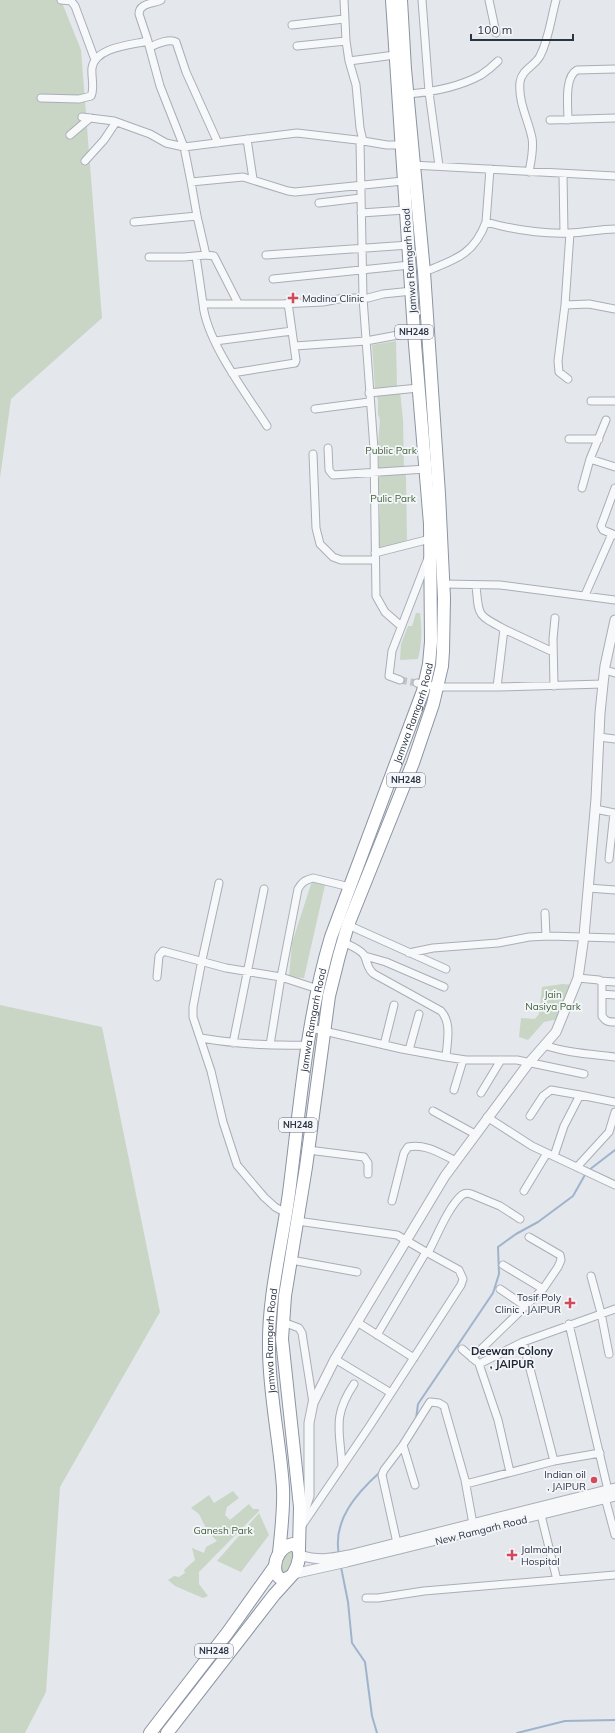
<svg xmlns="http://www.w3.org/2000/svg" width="615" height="1733" font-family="Mulish,sans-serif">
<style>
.green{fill:#c9d6c5}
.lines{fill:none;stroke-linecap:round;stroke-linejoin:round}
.stream{stroke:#9fb4cc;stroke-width:2}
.minor-tunnel{stroke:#bfc3cb;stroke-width:7;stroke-dasharray:7 3.5;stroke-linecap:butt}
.minor-casing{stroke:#a9aeb7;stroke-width:9}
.tertiary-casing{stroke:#a9aeb7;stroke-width:11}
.trunk-casing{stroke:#8b94a3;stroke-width:14}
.minor{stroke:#f7f8fa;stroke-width:7}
.tertiary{stroke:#f7f8fa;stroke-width:9}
.trunk{stroke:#fff;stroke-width:12}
.poi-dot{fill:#d1495b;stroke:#f4f6f9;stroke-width:1.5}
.labels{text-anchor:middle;stroke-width:3.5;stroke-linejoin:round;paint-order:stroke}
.shield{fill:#f4f6f9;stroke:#676e7b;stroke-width:1}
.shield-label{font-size:9px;font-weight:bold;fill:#2b3445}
.street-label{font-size:10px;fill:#2b3445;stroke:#f4f6f9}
.poi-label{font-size:10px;fill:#2b3445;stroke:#f4f6f9;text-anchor:start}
.park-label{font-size:10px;fill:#3f6138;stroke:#f4f6f9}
.neighbourhood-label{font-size:11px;font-weight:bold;fill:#1d2536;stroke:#f4f6f9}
</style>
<rect width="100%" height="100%" fill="#e4e7ec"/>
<path class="green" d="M0,0H61L81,50L102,318L11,399L0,478Z
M396,341L397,388L400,391L403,420L404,469L379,468L378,445L380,420L378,414V400L375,389L372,345Z
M405,472L406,478L407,540L378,550L380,507L377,479L383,475Z
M416,613H420C422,629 422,643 418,659L400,660L401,644L408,626H412Z
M312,881L325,885L304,978L289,977L292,943Z
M562,984L575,985L558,1019L544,1022L528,1040L519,1037L521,1018L535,1019L539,1014L542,987Z
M0,1005L102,1027L160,1312L60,1487L46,1692L25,1733H0Z
M233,1491L239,1498L227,1507L225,1515L230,1520L249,1504L253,1509H259V1511L199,1572V1584L208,1596L203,1598L175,1586L168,1580L174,1576L179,1577L185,1573L184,1570L195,1560L192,1548L204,1553L206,1547L217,1541L208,1532L199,1514L191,1508L209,1495L214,1503Z
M259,1513L269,1535L241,1572L217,1561Z
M294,1545L297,1561L283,1578L277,1561Z"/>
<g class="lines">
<path class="stream" d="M589,1170L615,1150
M416,1419L418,1404L493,1293L499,1274L498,1247L516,1234L538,1222L573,1196L586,1173
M339,1555C332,1520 357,1493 380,1472
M341,1567L348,1602L352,1643L365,1662L372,1716L377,1733
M517,1733L565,1721L615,1720"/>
<path class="minor-tunnel" d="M400,680L417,683"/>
<g class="minor-casing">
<path id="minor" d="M61,0L71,1L75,6L95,60
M161,0C153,4 139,3 139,14L147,38L160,86L184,147L297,133L357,140L387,145H402
M344,0L346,41L349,61L356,85L360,128L363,141
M422,0L429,92L439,166
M489,0L496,33
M292,25L344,19
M297,46L346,41
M150,47C157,44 169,38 176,42L186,72L218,143
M349,61L395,55
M408,94C433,92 459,87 481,75C487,71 493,66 498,61
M41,98L79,99L91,96C95,88 91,77 92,68C95,47 131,45 148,41
M82,117L114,121L150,134L166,143L184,147L191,182L243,177L288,191L295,192L403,181
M550,120L615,118
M568,120C568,106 564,77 577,70L615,69
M70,135L90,118
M247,139L253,179
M360,141L363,298L374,449L376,596L385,612L401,626
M85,161L104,140L116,122
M412,165L615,176
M490,169L486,222C514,230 540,234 569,233C584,233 599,229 615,229
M529,172C531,161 534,149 532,138C528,119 518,102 520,82C522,69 535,66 540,56C549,39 551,18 556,0
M563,174L564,233
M319,203L361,198
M361,213L405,210
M134,222L197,216
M206,255L214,256L238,303
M266,255L409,245
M196,256L203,304H280L323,302L344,298H368L383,294L412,291
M149,257H184L206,255L197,216L191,182
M424,272C454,260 474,255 486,222
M273,279L410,265
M288,303L292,331
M203,304C206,341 247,395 267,426
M565,305L589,304L615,309
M215,341L292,331L296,360L295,363L232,373
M295,346L366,341L414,332
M568,379L559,372L558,361L565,305L570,233
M369,393L418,388
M591,401H615
M315,409L369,402
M569,439H599
M328,448L329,470L333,475L426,469
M313,454L316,528L320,544L333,557L341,560H375
M590,459L615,467
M582,488L590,459L606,420
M615,488L601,526L603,530L615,535
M375,553L430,539
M443,584L500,585L615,600
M476,585C479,616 476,614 504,629
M585,595L612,534
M605,670L615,673
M400,680L389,676L392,651L428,558
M417,683L438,687H497L603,684
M554,686L553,639L555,618
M497,687L504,629L553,652
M599,737L615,739
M595,809L615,813
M609,859L614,813
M219,883L202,960L193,1007V1017L211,1071L223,1122L237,1165L264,1197L275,1207L286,1213
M588,888L615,890
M545,913L546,936
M348,925L446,969
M409,953L433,948L498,943L529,937L549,936L615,938
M365,956L386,962L444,987
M157,977L159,956L163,951L226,968L281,977L318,989
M578,978L599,980L602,982V1016C606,1022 609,1022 615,1022
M600,981L615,982
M602,994L615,995
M311,1028L402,1049L446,1057C447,1042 452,1023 441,1011L374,974C367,969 368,963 364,955C360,949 349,945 343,942
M201,1038C236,1044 272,1046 308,1045
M233,1043L264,889
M270,1045L281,977L298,889C302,882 305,880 313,878L350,887
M384,1045L394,1005
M544,1045C567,1053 591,1054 615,1057
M409,1050L419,1014
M446,1057L466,1060H517L584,1074
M454,1090L463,1060
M481,1093L501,1060
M433,1111L475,1134
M530,1116L543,1096L551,1090L580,1095
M487,1117L532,1146L615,1185
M308,1150L364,1157L368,1163V1174
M554,1156L564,1126L580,1095L615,1102
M577,1167L609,1132L615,1112
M524,1191L547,1153
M392,1201L404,1153L408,1147C425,1143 441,1154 456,1161
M297,1221L397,1235L426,1252
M291,1260L357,1272
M503,1265L543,1289
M591,1276L601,1313L609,1354
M500,1289L525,1306
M283,1322L299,1328L302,1333L313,1403
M357,1322L414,1358
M569,1324L608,1490
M377,1335L426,1252L428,1253
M523,1342L554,1461
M462,1349L476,1361
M472,1358L543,1289L558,1267L561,1260L560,1255L529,1237
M335,1359L391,1393
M342,1466C340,1430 332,1417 354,1384
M510,1472L498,1420L479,1364L523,1342L615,1309
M466,1484L554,1461L600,1453
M415,1485L403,1445L430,1402L439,1403L444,1406L465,1480L473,1524
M604,1494L615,1535
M541,1515L557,1580
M301,1527L369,1427L461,1285L463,1279L459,1270L428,1253C437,1236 448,1207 462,1195C465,1193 468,1193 471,1194L500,1206L520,1219
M397,1543L382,1475L384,1470L403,1445
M366,1598H378L424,1591L615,1575"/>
</g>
<g class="tertiary-casing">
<path id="tertiary" d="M300,1515L305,1508L309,1496V1423L313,1403L335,1359L445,1176L528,1064L556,1032L578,978L584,936L596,799L600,713L603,684L605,666L615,620
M299,1555C319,1561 329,1559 349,1555L615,1488
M293,1574L347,1562L615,1496"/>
</g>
<g class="trunk-casing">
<g id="trunk">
<path d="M299,1549L300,1507L282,1339L285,1296L306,1167L329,996L339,956L348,925L413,763L433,704L442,666L443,651L444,598L439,494L424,272L405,69L401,0"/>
<path id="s1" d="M279,1553C281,1532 284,1510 283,1488C280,1441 269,1395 269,1348C268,1296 282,1245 289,1193C300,1108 306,1020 331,937L423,691L429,664L431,642L430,524L414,332L392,0"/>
<path d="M150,1733L228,1632L275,1566"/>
<path d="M167,1733L274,1595L293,1574C298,1566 304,1549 293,1544C268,1549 271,1590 291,1576"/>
</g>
</g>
<use href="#minor" class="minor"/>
<use href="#tertiary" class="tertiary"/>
<use href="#trunk" class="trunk"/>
</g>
<g class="poi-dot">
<path d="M291 292h4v4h4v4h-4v4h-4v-4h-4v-4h4z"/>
<path d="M568 1297h4v4h4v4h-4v4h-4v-4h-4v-4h4z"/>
<circle cx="594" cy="1480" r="4"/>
<path d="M510 1549h4v4h4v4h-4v4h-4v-4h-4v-4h4z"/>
</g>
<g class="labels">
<g class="shield">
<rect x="395" y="325" width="38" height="14" rx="3"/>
<rect x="387" y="773" width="38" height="14" rx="3"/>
<rect x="279" y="1118" width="38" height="14" rx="3"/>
<rect x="195" y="1644" width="38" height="14" rx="3"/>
</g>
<g class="shield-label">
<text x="414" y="335">NH248</text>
<text x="406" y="783">NH248</text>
<text x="298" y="1128">NH248</text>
<text x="214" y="1654">NH248</text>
</g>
<g class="street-label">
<text transform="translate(409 261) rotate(-94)" y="4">Jamwa Ramgarh Road</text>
<text dy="4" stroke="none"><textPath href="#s1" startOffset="861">Jamwa Ramgarh Road</textPath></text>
<text dy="4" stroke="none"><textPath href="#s1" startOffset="537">Jamwa Ramgarh Road</textPath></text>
<text dy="4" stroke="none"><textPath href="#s1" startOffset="213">Jamwa Ramgarh Road</textPath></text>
<text transform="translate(481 1530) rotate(-14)" y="4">New Ramgarh Road</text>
</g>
<g class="poi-label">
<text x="302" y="302">Madina Clinic</text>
<text x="561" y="1301" text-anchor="end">Tosif Poly<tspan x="561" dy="12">Clinic , JAIPUR</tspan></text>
<text x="586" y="1478" text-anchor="end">Indian oil<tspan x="586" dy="12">, JAIPUR</tspan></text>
<text x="521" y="1553">Jalmahal<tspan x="521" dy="12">Hospital</tspan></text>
</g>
<g class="park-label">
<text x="391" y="454">Public Park</text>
<text x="393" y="502">Pulic Park</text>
<text x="553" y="998">Jain<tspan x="553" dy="12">Nasiya Park</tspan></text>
<text x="223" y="1534">Ganesh Park</text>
</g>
<g class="neighbourhood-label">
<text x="512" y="1355">Deewan Colony<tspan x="512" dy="13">, JAIPUR</tspan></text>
</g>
</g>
<path d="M471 34v6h102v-6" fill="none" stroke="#2b3445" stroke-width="2"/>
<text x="477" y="34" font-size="12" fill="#2b3445" stroke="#f4f6f9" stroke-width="3" paint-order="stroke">100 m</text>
</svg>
